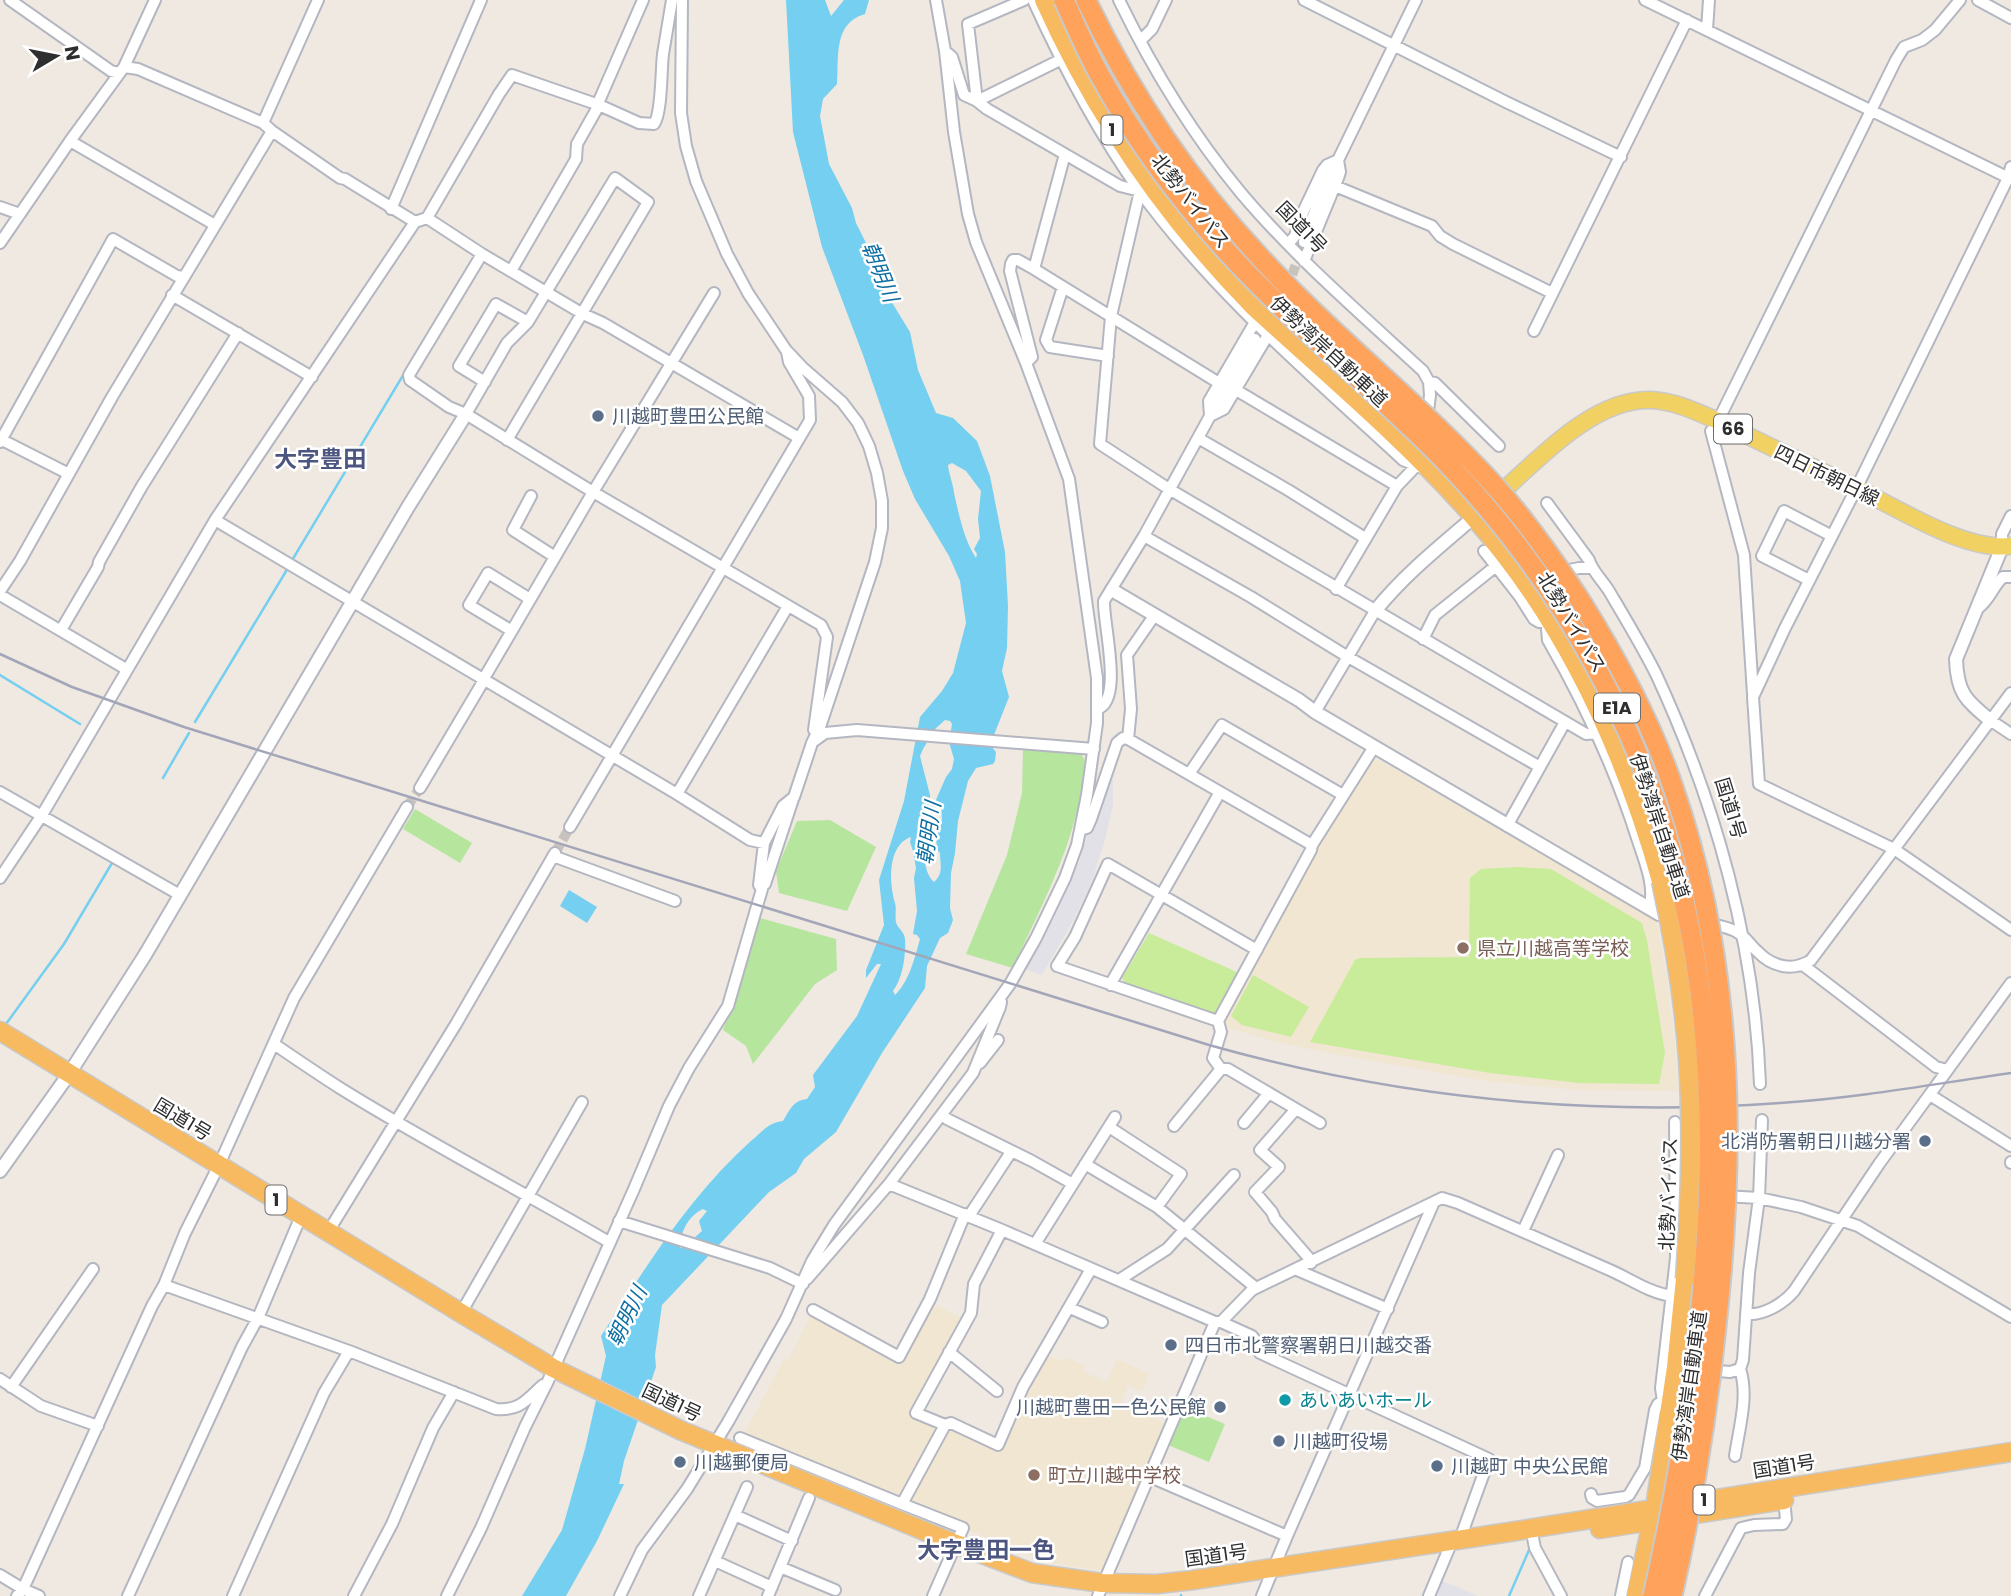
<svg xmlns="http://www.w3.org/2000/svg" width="2011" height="1596" font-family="Poppins,'Noto Sans JP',sans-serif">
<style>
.industrial{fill:#e3e1e8}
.education{fill:#f0e6d1}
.green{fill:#b6e59e}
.pitch{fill:#c9ec9a}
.water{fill:#75cff0;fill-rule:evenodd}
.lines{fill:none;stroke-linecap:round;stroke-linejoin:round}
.stream{stroke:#75cff0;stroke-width:2.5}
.minor-tunnel{stroke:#c8c4bd;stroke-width:10;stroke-dasharray:10 5;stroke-linecap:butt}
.minor-casing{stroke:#b4b7c1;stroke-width:14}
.tertiary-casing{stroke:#b4b7c1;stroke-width:16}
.primary-casing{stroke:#c9c9c9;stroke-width:19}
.trunk-casing{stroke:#c9c9c9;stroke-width:21}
.minor{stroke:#fff;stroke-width:10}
.tertiary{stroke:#fff;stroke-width:12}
.primary{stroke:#f2d163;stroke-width:16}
.trunk{stroke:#f8ba60;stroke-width:18}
.rail{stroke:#a3a6b8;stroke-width:2.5}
.trunk-bridge-casing{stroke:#c9c9c9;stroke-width:21;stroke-linecap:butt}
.motorway-bridge-casing{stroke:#c9c9c9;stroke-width:23;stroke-linecap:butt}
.trunk-bridge{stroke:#f8ba60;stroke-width:18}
.motorway-bridge{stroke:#ffa35c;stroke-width:19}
.service-dot{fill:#5c6f8a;stroke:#fff;stroke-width:2.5}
.education-dot{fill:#8d6e63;stroke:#fff;stroke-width:2.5}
.culture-dot{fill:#0f9aa8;stroke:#fff;stroke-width:2.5}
.labels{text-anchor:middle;stroke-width:5;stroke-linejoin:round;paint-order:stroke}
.shield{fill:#fff;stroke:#6d6d6d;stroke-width:2}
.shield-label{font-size:18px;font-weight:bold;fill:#2e2e2e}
.street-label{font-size:19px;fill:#2e2e2e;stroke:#fff}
.service-label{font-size:19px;fill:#4e5e75;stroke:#fff;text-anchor:start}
.education-label{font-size:19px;fill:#785e54;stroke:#fff;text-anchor:start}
.culture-label{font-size:19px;fill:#0d838f;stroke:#fff;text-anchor:start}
.water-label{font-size:21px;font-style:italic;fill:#0d6fa3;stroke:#fff}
.quarter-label{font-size:23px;font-weight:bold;fill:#4d5680;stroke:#fff}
</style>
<rect width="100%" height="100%" fill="#efe9e1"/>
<path class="industrial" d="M1113,778V805L1105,840L1092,881L1072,923L1042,975L1025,969L1080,861L1087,832Z
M1440,1580L1478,1596H1433Z"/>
<path class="education" d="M1379,760L1657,921L1666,973L1675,1044L1678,1091L1578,1090L1487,1081L1339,1055L1276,1042L1226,1027L1224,1019L1331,825L1371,762Z
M931,1303L964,1319L911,1417L940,1430L902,1500L743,1436L784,1359L788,1360L812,1313L900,1360Z
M1046,1355L1063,1362L1065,1357L1085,1366L1084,1372L1107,1382L1117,1359L1149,1374L1142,1391L1128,1385L1121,1403L1166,1424L1103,1570H1096L1050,1563L1020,1552L971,1531L966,1526L910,1503L950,1428L998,1449L1021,1401Z"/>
<path class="green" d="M1023,749L1079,751L1085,760C1081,834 1043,902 1013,968L966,954L1007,855L1022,793Z
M415,809L472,843L460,863L403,829Z
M830,820L876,847L847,911L779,893L776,871L797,821Z
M760,918L836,939L837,970L815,984L753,1064L746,1046L723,1030Z
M1184,1407L1225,1424L1209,1462L1168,1445Z"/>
<path class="pitch" d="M1517,867L1551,869L1642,923L1647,941L1665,1053L1659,1084L1579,1083L1490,1073L1310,1042L1355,960L1360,958L1469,957L1470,878L1481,869Z
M1149,933L1239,973L1218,1013L1215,1014L1125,983L1122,978Z
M1253,975L1309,1007L1291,1037L1242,1025L1231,1016Z"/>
<path class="water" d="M786,0H825L831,16L844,0H869L865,14C833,23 839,57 837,84L823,99L820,116L829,164L852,208L856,223L870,251L888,296L910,332L918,370L936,413L953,418L977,441L990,476L1005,552L1008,606L1007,648L1002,671L1009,697L990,745L996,752L995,761L993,764L976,768L968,781L958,821L955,853L951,873L950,908L953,920L948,933L940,938L927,966L925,988L882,1053L836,1132L804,1159L796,1173L769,1192L662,1305L655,1355L656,1367L624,1461L619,1484H624L597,1541L566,1596H522L562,1530L585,1449L606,1356L601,1336C646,1267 690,1195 752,1140C762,1132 769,1122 783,1121C790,1110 792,1101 807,1099L815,1087L813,1075L857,1016L881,964H877L866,978V970L884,925L879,880L904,801L920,717L942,691L953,673L966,623L960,581L949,556L915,499L903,471L863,355L822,247L793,132ZM952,463L966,471L981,491L978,519L980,538L974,549L977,554L976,558C964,540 959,515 954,493C953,483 949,475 948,465ZM945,720L950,721L952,724L949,742L954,759L952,769L946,777L935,802L932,804L930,801V795L920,756L923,749L935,729ZM941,807L942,819L936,836L937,850L940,853C940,864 944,873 934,882C921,871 923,839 927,823C929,817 932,815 934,809ZM911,837L910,842L913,851L916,868L914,878L917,911L913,934L917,935L920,939C915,957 909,982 895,995L893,991C903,978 906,954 905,939C904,932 900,930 897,925C894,919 897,910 895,903C889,884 887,845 911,837ZM703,1209L707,1211L699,1221L702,1231L684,1247L680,1248C680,1232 689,1215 703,1209Z
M569,890L597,907L587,923L560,906Z"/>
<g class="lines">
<path class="stream" d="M291,562L462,277
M0,675L80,724
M195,722L288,568
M163,778L189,733
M6,1024L64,944L112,863
M1181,1596V1595
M1509,1596L1529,1550"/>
<path class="minor-tunnel" d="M1287,289L1304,242
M407,807L420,788
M555,853L570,827"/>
<g class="minor-casing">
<path id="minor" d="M10,0L111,71L119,73
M1033,0C1063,66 1097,131 1139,190C1213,292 1311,375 1403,460L1425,469
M1119,0C1152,68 1193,135 1241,193C1296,258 1361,314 1423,371L1429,382L1435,383L1499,446
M1304,0L1506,102L1621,157
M1645,0L2011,179
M1978,0L2011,18
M1707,30L1709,0
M1140,41L1152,29L1166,0
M945,51L952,57L964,95L977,101L987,109L1120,186L1140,191
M124,67L138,69L263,123L272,131L340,178L345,179L415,222
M977,101L968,24L1024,0
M977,101L1060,60
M263,123L318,0
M70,141L215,225
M1065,154L1034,269L1219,383
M2011,167L2008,178L1856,489L1785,628L1753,697L1759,784L1894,849L2011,930
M1335,186L1432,226L1440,236L1453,244L1552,293
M1140,191L1111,316L1100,444L1169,489L1586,734L1597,733
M0,207L20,214
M391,209L481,0
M427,218L482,254L583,314L603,323L799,438
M1304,242L1320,197L1416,0
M0,243L70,141L124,67L155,0
M1288,244L1295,236L1304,210L1323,170L1327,165L1338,160
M482,254L409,375L410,380L449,407L466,414L593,492L821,625L827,637L814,730
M1304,261L1338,178L1340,172L1338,160
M511,271L576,159L577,144L599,105V101L643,0
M1063,287L1046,340L1050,347L1108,356
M172,295L312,377
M1534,331L1687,20
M1026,363L1032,357L1010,271L1011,264L1013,260H1018L1034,269
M485,382L459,366L496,304L528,322
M1236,390L1397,486
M466,414L507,343L528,322L615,178L648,202L507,440
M1210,416L1209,401L1255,322
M1210,416L1224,409L1268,335
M1427,420L1430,395L1429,382
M1718,421L1896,60L1904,47L1922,40L1935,30L1960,0
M1711,431L1744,555L1753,694
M1198,438L1288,490L1365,538
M0,439L69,474
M0,442L113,239L177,276L183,277
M531,496L513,530L555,557
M1547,503L1589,560C1592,571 1603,581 1609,591C1625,618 1642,646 1656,674C1715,801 1755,944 1760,1084
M215,520L677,794L750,840L764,843
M1144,536L1251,597L1348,657L1540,767
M2002,547V534L2011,516
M1484,551L1520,597L1534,619L1539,622H1550L1547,629L1548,640C1585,704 1616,771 1638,841C1645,862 1656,888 1649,909
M1535,577L1579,568H1591
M1809,580L1762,556L1784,511L1832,536
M1336,589L1397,486L1419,463
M0,591L20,561L112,397L272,131
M0,595L126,669
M1976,610C1992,598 1991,588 2003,577H2011
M61,630L98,567L99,562L142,486L238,333
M512,631L469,605L488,573L530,599
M1423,639L1435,615L1496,566
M483,680L593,492L714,293
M1097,709C1124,701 1103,624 1104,601L1144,536L1210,416L1255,339
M1315,712L1375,611
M1990,720L2011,734
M1128,739L1131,709L1127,655L1154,616
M814,741L825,733L857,730L1094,749
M1189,774L1222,725L1343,795
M420,788L484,680
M0,792L180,895
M677,794L788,606
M1507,826L1565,722
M570,827L810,420L809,396L789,362L787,352
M1083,829L1087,828L1091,819L1117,743L1123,738L1128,739L1312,845
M553,856L675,901
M0,878L42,815L215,520L415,222L427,218L499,94L512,75L599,105L639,123L654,124C662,113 661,70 663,54C666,36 669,18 672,0
M765,884L793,799
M1684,919C1701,923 1722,924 1737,932C1746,937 1750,945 1757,951C1772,967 1793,972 1811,960L2011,693
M1257,950L1108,864L1075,937L1057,966L1218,1021L1311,850L1312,845L1374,747
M1803,965L1936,1067L1947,1070
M1110,985L1220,792
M1218,1021L1221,1032L1213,1058L1221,1069
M274,1044C296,1059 318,1074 340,1088C428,1143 520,1190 609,1242
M980,1063L998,1040
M1930,1095L2011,1146
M1296,1109L1320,1123
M942,1114L947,1119L1032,1161L1073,1184
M1244,1123L1269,1093
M1174,1126L1221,1069H1228L1296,1109L1260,1150L1279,1167L1255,1192L1272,1212L1275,1219L1308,1257L1311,1263
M1109,1127L1181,1174L1157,1207
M2011,1162V1163
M1085,1164L1157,1207L1256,1288
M889,1184L1002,1230L1215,1322H1221L1252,1290L1442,1198L1458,1203L1612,1271C1632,1280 1650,1293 1672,1296
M1724,1196L1759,1198L1801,1207L1858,1226L2011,1317
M969,1216L1011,1152
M619,1221L770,1268L803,1284
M1002,1230L974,1284L971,1313L916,1413L945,1425L951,1423L998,1445L1023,1387L1091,1269
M1523,1231L1558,1155
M328,1232L456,1024L555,853
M1035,1244L1115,1117
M1297,1270L1388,1309
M807,1279L889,1184L973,1073L1000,1007L1001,1002
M1119,1280L1167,1249L1234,1175
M164,1285L349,1351L496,1409C520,1411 526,1400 543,1385
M1070,1308L1102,1322
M813,1310L899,1357L930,1299L965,1214
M461,1313L582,1102
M1746,1314C1763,1316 1783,1304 1794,1291L1879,1164L2011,983
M1221,1322L1252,1336L1267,1356
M949,1352L997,1391
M1260,1353L1489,1459L1460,1539
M1708,1370L1730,1372L1740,1369
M0,1379L41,1406L98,1426
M11,1387L93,1269
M1671,1405L1663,1401L1661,1388L1676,1258L1675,1122
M740,1438L902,1504
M1735,1456C1739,1428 1749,1396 1740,1369L1743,1360L1749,1273L1759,1198L1762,1120
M1148,1476L1287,1536
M1591,1494L1592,1498L1597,1501L1625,1497L1629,1495L1645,1468L1655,1410L1658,1404L1663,1401
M735,1515L792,1541
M1533,1538L1535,1548L1561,1596
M715,1561L772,1587
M780,1567L835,1590
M0,1575L23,1589L39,1596
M17,1596L23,1589L152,1306L164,1285L185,1233L219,1165L294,998L407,807
M128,1596L242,1347L258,1318L301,1216
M233,1596L324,1393L349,1351
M354,1596L392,1524L433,1428L454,1392
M447,1596L481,1528L525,1427L548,1381L634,1189L669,1106L689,1068L728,1006L762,889L759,885L764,843L783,806L794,797L812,743L820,727L875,562L882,528V501L877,473L869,446L858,423L842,402L803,368L786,350L748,293L727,254L696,181L686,146L681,113L682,0
M620,1596L642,1550L687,1489L728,1422L786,1319L812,1261L834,1225L1010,984L1036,938L1065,878L1077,845L1087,795L1097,723V678L1069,479L1026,363L976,242L968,214L954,132L945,51L936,0
M699,1596L747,1487
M768,1596L809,1498
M933,1596L963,1528L902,1504L945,1425
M1098,1596L1215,1322
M1262,1596L1287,1536L1434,1202
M1429,1596L1450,1546
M1621,1596L1628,1562
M1705,1596L1741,1528L1754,1525L1783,1524L1786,1519L1784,1500"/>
</g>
<g class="tertiary-casing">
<path id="tertiary" d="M1112,590L1299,700L1315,712L1659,914
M1375,611C1404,575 1439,547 1474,517
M1990,720C1965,700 1957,692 1956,659L2002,547
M0,1171L69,1074L145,955L408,507L466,414"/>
</g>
<g class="primary-casing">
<path id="primary" d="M1494,499C1536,462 1592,398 1651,400C1675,401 1697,412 1718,421C1764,444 1811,466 1858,489C1899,509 1966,552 2011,546"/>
</g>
<g class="trunk-casing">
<path id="trunk" d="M1044,0C1096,116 1164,215 1253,306C1327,374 1406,440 1472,515C1564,619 1624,749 1661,881
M0,1031L461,1313L553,1368L680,1430L956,1544L1032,1573L1102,1583L1157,1584L1193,1580L1516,1531L2011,1452
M1600,1529L1784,1500
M1636,1596L1655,1508L1676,1367L1685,1279"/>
</g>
<use href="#minor" class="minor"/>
<use href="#tertiary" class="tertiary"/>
<use href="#primary" class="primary"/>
<use href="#trunk" class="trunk"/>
<path class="rail" d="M0,654L72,687L184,727L1209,1045C1396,1098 1585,1117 1780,1103C1857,1098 1934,1084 2011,1073"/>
<g class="trunk-bridge-casing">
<path id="trunk-bridge" d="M1661,881C1674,940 1684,1000 1688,1060C1693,1134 1690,1206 1685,1279"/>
</g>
<g class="motorway-bridge-casing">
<path id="motorway-bridge" d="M1064,0C1075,25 1086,50 1099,74C1138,145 1189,213 1245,271C1308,337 1379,394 1443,459C1561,581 1647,735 1684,901C1734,1121 1702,1378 1653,1596
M1086,0C1131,94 1187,179 1258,255C1332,336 1419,403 1493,484C1525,519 1554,560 1580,600C1617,659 1651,722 1673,787C1734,963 1736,1144 1716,1327C1707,1417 1692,1507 1672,1596"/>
</g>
<use href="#trunk-bridge" class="trunk-bridge"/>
<use href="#motorway-bridge" class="motorway-bridge"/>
</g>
<g class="service-dot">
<circle cx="598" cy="416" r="7"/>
<circle cx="1925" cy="1141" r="7"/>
<circle cx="1171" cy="1345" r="7"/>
<circle cx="1220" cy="1407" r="7"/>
<circle cx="1279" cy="1441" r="7"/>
<circle cx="680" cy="1462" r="7"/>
<circle cx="1437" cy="1466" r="7"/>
</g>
<g class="education-dot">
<circle cx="1463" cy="948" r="7"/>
<circle cx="1034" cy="1475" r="7"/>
</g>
<circle class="culture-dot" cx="1285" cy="1400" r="7"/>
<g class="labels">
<g class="shield">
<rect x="1101.5" y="115.5" width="21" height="29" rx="5"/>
<rect x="1714" y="414.5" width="38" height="29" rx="5"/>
<rect x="1594" y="693.5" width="46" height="29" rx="5"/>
<rect x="265.5" y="1185.5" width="21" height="29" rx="5"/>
<rect x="1693.5" y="1485.5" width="21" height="29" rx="5"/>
</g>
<g class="shield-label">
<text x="1112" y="136">1</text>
<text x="1733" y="435">66</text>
<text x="1617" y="714">E1A</text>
<text x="276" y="1206">1</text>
<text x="1704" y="1506">1</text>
</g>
<g class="street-label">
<text transform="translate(1191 201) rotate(52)" y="7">北勢バイパス</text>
<text transform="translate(1302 227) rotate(46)" y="7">国道1号</text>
<text transform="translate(1329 351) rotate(43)" y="7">伊勢湾岸自動車道</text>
<text transform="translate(1827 475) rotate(26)" y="7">四日市朝日線</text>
<text transform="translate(1572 622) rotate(59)" y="7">北勢バイパス</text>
<text transform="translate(1731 808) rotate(73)" y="7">国道1号</text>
<text transform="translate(1660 826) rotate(72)" y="7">伊勢湾岸自動車道</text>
<text transform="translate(183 1119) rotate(31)" y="7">国道1号</text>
<text transform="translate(1668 1194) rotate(-88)" y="7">北勢バイパス</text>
<text transform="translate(1689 1386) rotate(-82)" y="7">伊勢湾岸自動車道</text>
<text transform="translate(672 1402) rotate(25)" y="7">国道1号</text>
<text transform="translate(1784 1466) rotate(-9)" y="7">国道1号</text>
<text transform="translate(1216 1555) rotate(-8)" y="7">国道1号</text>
</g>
<g class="service-label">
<text x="612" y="423">川越町豊田公民館</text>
<text x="1911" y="1148" text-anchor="end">北消防署朝日川越分署</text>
<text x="1185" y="1352">四日市北警察署朝日川越交番</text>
<text x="1206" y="1414" text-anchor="end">川越町豊田一色公民館</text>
<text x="1293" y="1448">川越町役場</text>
<text x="694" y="1469">川越郵便局</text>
<text x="1451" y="1473">川越町 中央公民館</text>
</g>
<g class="education-label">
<text x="1477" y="955">県立川越高等学校</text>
<text x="1048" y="1482">町立川越中学校</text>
</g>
<g class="culture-label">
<text x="1299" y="1407">あいあいホール</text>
</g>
<g class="water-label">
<text transform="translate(880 272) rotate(68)" y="7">朝明川</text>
<text transform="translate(929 833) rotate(-82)" y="7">朝明川</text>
<text transform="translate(627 1316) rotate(-64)" y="7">朝明川</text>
</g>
<g class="quarter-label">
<text x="320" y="467">大字豊田</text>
<text x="986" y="1558">大字豊田一色</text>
</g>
</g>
<g transform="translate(56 56) rotate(80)" stroke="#ffffff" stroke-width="5" paint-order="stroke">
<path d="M0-5L12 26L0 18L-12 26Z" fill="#2e2e2e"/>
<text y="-10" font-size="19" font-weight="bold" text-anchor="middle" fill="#2e2e2e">N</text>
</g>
</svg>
